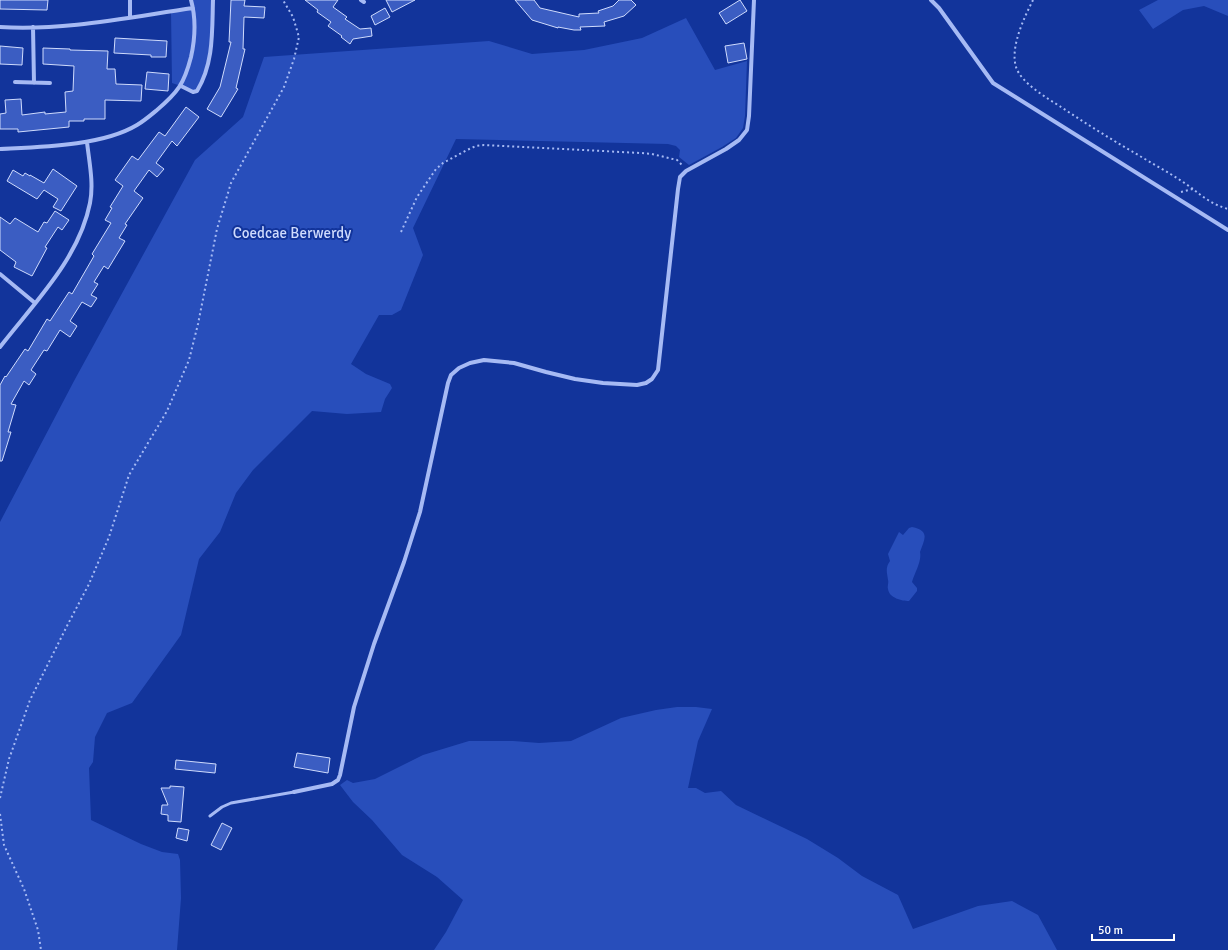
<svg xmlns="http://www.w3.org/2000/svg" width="1228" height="950" font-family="Signika,sans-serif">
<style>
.green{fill:#284ebb}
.building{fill:#3b5dc2;stroke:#cfdbfd}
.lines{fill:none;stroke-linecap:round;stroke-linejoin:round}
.path{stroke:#a6baf4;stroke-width:2;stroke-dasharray:2 3;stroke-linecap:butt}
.lane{stroke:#a6baf4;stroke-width:3}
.street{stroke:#a6baf4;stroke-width:4}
.labels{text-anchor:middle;stroke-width:4;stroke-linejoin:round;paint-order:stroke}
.park-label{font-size:15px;fill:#cfdbfd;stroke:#12349b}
</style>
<rect width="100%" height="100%" fill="#12349b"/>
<path class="green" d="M191,0H213L210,56L197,91L193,92L181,86L172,83L171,11L193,8Z
M1158,0H1228V16L1204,6L1183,10L1153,29L1139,10Z
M686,18L715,70L747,61L745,116L743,128L736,138L722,147L689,165L679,157L680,150L676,146L668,144L456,139L413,228L423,255L401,310L392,315H379L351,364L366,374L390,384L392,388L385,399L381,412L347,414L312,411L253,470L236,493L220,532L199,559L181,635L132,703L107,713L95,737L93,762L89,768L91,820L141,844L162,852L178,854L180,860L181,898L177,950H0V522L74,381L195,160L243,117L264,57L489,41L532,54L584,50L642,38Z
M912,527C931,531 924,540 920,552C922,561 915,572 912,582L917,588V591L909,601C902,601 889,598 888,589C887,586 889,583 888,580C887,572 885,568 890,561L888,554L899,532L903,535L909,528Z
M677,707H696L712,709L698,741L688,788H696L705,793L721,791L736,805L807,839L838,858L862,876L898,895L913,929L978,906L1012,901L1038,915L1057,950H434L446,932L463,900L437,877L402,855L372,820L353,802L340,785L347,780L353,783L375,779L423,755L469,741H513L539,743L571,741L621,718L656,710Z"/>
<path class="building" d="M0,0H48L47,10L0,9Z
M231,0H245L244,6L265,7L264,18L244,17L243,49H245L236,88L238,89L221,117L207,109L220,87L231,42H229Z
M305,0H338L333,7L347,17L345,19L360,29L371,28L372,36L353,39L350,44L341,37L342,36L328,26L331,22L317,12L318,10Z
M386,0H415L392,12Z
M515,0H534L540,8L579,17V14L599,13L598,11L613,6L619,0H631L636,5L624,16L604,22L605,26L580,27L581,30H574L558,27V28L532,20Z
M740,0L747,11L726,24L719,13Z
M385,8L390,17L375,25L371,16Z
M115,38L167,41L166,57H151V55L114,53Z
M744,43L747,59L728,63L725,46Z
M0,46L23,48L22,65L0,64Z
M43,48L70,49V50L108,51L107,69H115L116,84L142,85L141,101L105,100V119H84V121H69V127L18,132V129H0V114L6,113L5,100L21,99L22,115L45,112V114L66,112L65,92L73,91L74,66L43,64Z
M147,72L169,74L168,91L145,89Z
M186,107L199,117L177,146L172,141L156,163L164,169L157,177L149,170L134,191L143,198L125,224L127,225L119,238L125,241L108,269L104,266L94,282L98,284L91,295L97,298L91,307L82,302L70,321L77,326L70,337L60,330L47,351L44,350L31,370L36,374L29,385L24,381L11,404L16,405L8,432H11L2,461H0V385L5,376L6,377L25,349L28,351L47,319L50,321L69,292L72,294L94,256L92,254L111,223L105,220L112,208L110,207L123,186L115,180L132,156L138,160L159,132L165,136Z
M53,169L77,186L61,211L53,207L58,199L44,190L37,199L7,181L13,170L23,176L25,173L30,176V175L44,183Z
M55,211L69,220L62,230L58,227L45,247L47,248L32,276L14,267L16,262L0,250V217L10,224L15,218L38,232L44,222L47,223Z
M297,753L330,758L328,773L294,767Z
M176,760L216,764L215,773L175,769Z
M170,786L184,787L181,822L168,821V815L161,814L162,805H168L161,788H170Z
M222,823L232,828L221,850L211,845Z
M178,828L189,830L187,841L176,838Z"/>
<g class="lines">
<path class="path" d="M1033,0C1024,18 1010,47 1016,67C1021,83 1047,98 1061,107C1085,123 1109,138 1133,152C1153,164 1174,175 1193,189
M1181,192L1193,189C1204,198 1214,205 1228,209
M401,232L417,197L436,169L443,163L467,150L476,146L484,145L641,153L652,154L677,160L682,165
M0,798L9,759L30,700L68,624L89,584L109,537L129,475L167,411L189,360L198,324L217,229L231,183L284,87L294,59L299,37L293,17L283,0
M0,814L4,845L24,889L38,930L41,950"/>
<path class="lane" d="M210,816L222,807L231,803L294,792"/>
<path class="street" d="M130,0V17
M361,0L364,2
M931,0L939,8L993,83L1228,230
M0,27C64,31 130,17 193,8
M33,27L34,83
M15,82L50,83
M181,86L193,92L197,91C214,63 212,31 213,0
M0,149C41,147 102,146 137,125C144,121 151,115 157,110C178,92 184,84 191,57C195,39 196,18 191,0
M0,274L35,303
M0,347C34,303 79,259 90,203C94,183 89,161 87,142
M294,792L332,784L338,780L340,775L354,707L374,644L404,562L420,512L448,383L451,375L459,368L470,363L484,360L514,363L546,372L575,379L603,383L637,385L646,383L652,379L658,370L678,189L680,177L686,171L726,149L739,140L747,130L749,116L754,0"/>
</g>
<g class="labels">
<g class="park-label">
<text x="292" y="238">Coedcae Berwerdy</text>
</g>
</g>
<path d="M1092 934v6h82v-6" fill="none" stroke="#ffffff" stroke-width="2"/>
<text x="1098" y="934" font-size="12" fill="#ffffff" stroke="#12349b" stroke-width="3" paint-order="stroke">50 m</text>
</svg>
